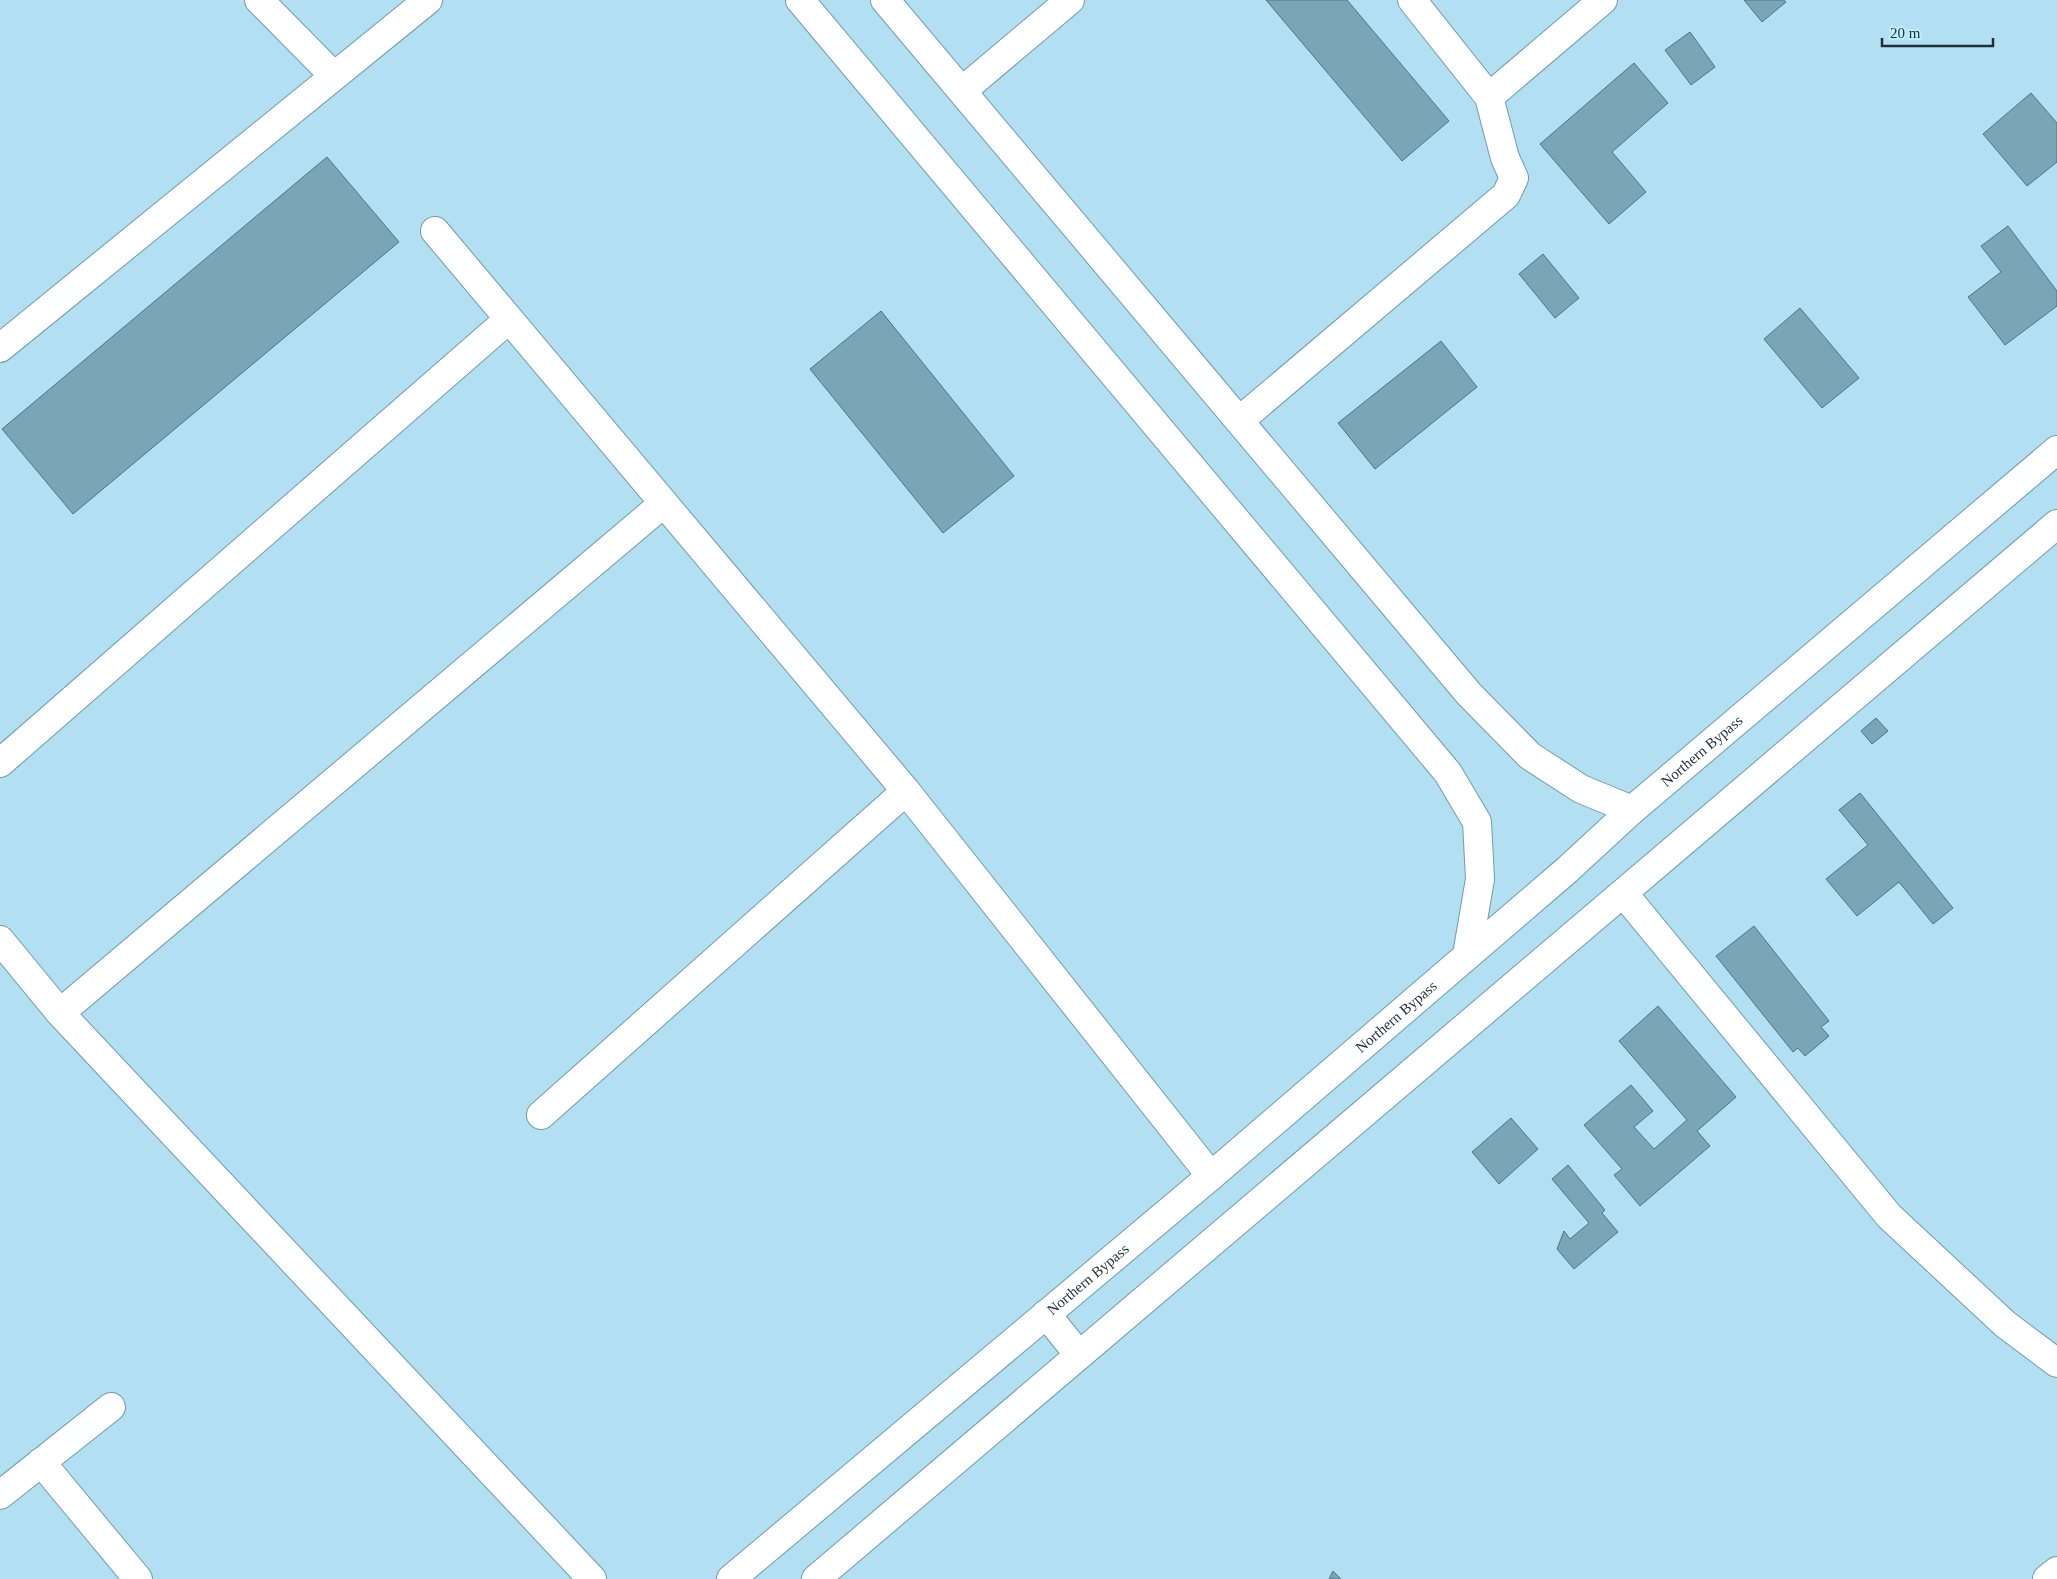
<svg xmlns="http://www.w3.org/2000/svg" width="2057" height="1579" font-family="Georgia,serif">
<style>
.building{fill:#7aa5b7;stroke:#4c7586}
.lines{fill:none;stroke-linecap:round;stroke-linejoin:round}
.minor-casing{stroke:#719bac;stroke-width:30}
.primary-casing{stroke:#719bac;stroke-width:30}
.minor{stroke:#fff;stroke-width:28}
.primary{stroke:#fff;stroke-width:28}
.labels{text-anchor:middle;stroke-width:4.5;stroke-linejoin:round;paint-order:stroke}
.street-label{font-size:15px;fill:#1e3037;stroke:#bfecfe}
</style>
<rect width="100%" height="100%" fill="#b2dff1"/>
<path class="building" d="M1266,0H1347L1449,121L1402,161Z
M1744,0H1784L1786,2L1762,22Z
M1690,32L1715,67L1691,85L1665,50Z
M1634,63L1668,103L1612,152L1646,192L1609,224L1540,144Z
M2031,93L2057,123V162L2027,186L1983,134Z
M327,157L399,242L73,514L2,429Z
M2008,226L2057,291V306L2005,345L1968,297L2001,272L1981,246Z
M1543,254L1579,298L1555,318L1519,274Z
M1800,308L1859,378L1822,408L1764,339Z
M881,311L1014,476L943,533L810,369Z
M1441,341L1477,387L1375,469L1338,423Z
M1876,718L1888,731L1872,744L1861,731Z
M1860,793L1953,908L1933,924L1899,882L1857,916L1826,879L1868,845L1839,810Z
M1754,926L1829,1021L1821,1027L1829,1036L1805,1056L1798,1048L1793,1052L1716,956Z
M1658,1006L1736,1097L1697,1131L1710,1146L1640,1206L1614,1175L1622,1169L1584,1125L1631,1085L1653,1111L1634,1127L1654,1149L1687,1120L1619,1041Z
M1511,1118L1538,1149L1499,1184L1472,1152Z
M1568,1165L1605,1210L1602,1213L1618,1232L1574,1269L1557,1249L1564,1231L1570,1239L1589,1223L1552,1179Z
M1333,1571L1341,1579H1329Z"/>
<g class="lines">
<g class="minor-casing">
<path id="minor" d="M259,0L334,76
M800,0L1448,773L1477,822L1480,879L1467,955
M885,0L1469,694L1530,756L1581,789L1632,810
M962,91L1070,0
M1489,97L1603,0
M435,231L906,791L1211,1176
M0,348L428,0
M1239,421L1506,195L1514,178L1505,158L1489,97L1412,0
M0,763L509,319
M1624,894L1889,1216L2005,1324L2057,1363
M0,940L60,1013L592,1579
M60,1013L664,503
M541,1115L906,791
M41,1462L138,1579
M0,1495L111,1407
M2047,1579L2057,1571"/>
</g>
<g class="primary-casing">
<g id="primary">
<path d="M1046,1314L1079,1355"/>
<path id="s1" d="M731,1579L1211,1176L1567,870L1632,810L2057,450"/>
<path d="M816,1579L2057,524"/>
</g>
</g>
<use href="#minor" class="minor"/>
<use href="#primary" class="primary"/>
</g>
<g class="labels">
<g class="street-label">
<text dy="5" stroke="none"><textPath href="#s1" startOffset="1276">Northern Bypass</textPath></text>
<text dy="5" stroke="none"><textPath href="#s1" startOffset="871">Northern Bypass</textPath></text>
<text dy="5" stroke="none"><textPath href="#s1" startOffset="466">Northern Bypass</textPath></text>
</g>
</g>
<path d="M1882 38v8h111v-8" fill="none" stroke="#1e3037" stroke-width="2.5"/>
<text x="1890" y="38" font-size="15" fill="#1e3037" stroke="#bfecfe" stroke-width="4" paint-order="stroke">20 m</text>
</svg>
